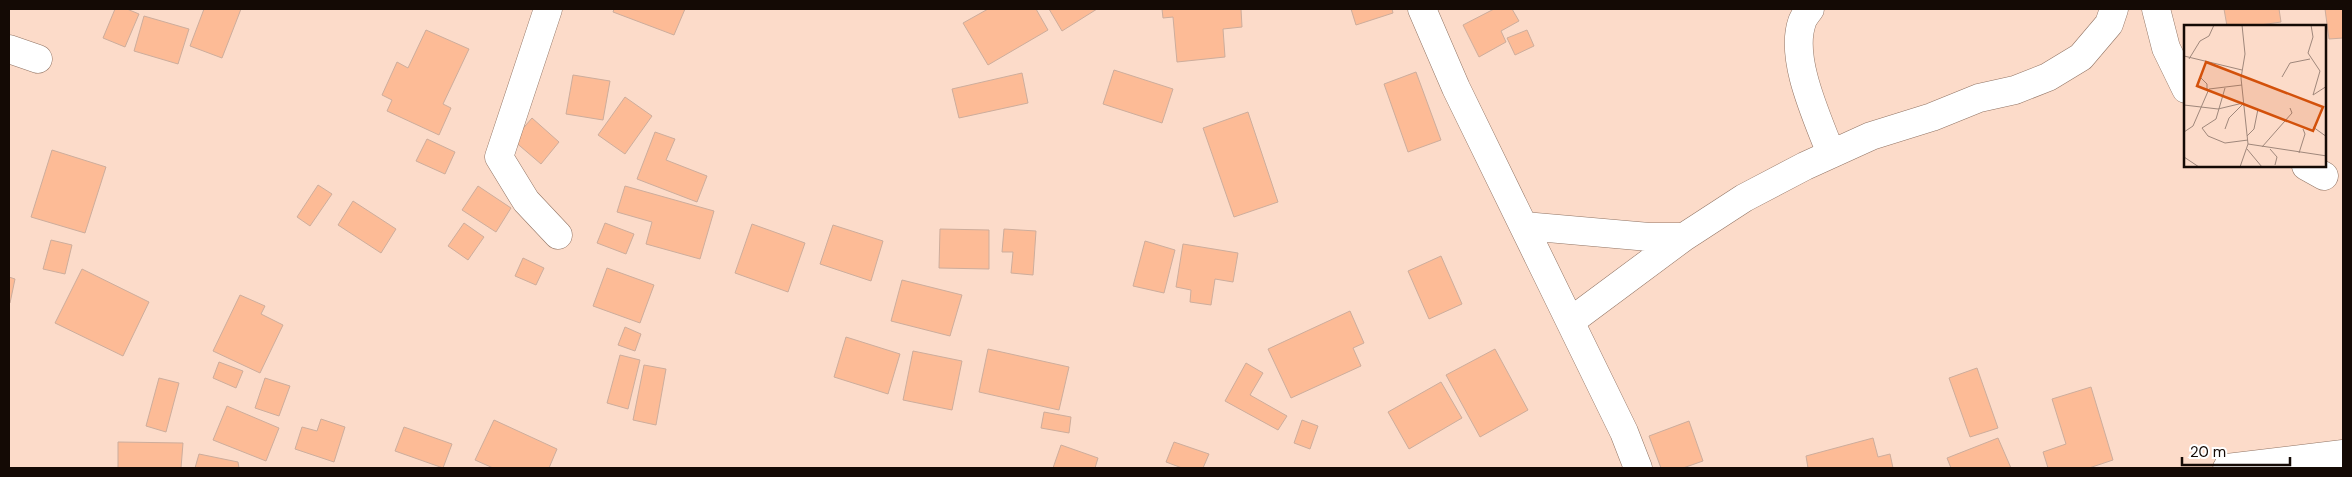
<svg xmlns="http://www.w3.org/2000/svg" width="2352" height="477" font-family="'DM Sans',sans-serif">
<style>
.building{fill:#fdbb96;stroke:#cdad9c}
.lines{fill:none;stroke-linecap:round;stroke-linejoin:round}
.street-casing{stroke:#917464;stroke-width:29}
.street{stroke:#fff;stroke-width:28}
.inset-road{fill:none;stroke:#9f877b;stroke-width:1}
.view{fill:#d3510b;fill-opacity:0.15;stroke:#d3510b;stroke-width:2.5}
.inset-edge{fill:none;stroke:#140a05;stroke-width:2.5}
</style>
<rect width="100%" height="100%" fill="#fcdbc9"/>
<path class="building" d="M115,9H127L139,14L125,47L103,38Z
M204,9H241L222,58L190,46Z
M614,9H685L674,35L613,12Z
M988,9H1036L1048,30L988,65L963,23Z
M1049,9H1097L1062,31Z
M1162,9H1241L1242,27L1223,29L1225,57L1177,62L1173,17L1163,18Z
M1351,9H1392L1393,13L1356,25Z
M1494,9H1512L1519,21L1501,31L1506,42L1479,57L1463,25Z
M2224,9H2279L2281,22L2253,26H2227Z
M2325,9H2343V38L2329,39Z
M144,16L189,29L178,64L134,51Z
M426,30L469,49L443,104L451,108L439,135L387,111L392,100L382,95L397,62L408,68Z
M1527,30L1534,46L1515,55L1507,38Z
M1114,70L1173,89L1162,123L1103,104Z
M1416,72L1441,140L1408,152L1384,84Z
M1022,73L1028,103L959,118L952,89Z
M573,75L610,81L603,120L566,114Z
M625,97L652,116L625,154L598,135Z
M1248,112L1278,202L1234,217L1203,128Z
M532,118L559,142L541,164L513,140Z
M655,132L675,139L666,160L707,176L697,202L637,179Z
M427,139L455,152L445,174L416,161Z
M52,150L106,167L85,233L31,217Z
M318,185L332,194L310,226L297,217Z
M478,186L511,208L496,232L462,210Z
M625,186L714,211L700,259L646,244L652,222L617,212Z
M353,201L396,229L381,253L338,225Z
M464,223L484,237L468,260L448,246Z
M605,223L634,234L626,254L597,243Z
M752,224L805,243L788,292L735,273Z
M833,225L883,241L871,281L820,264Z
M940,229L989,230V269L939,268Z
M1004,229L1036,231L1033,275L1011,273L1013,252H1002Z
M51,240L72,245L65,274L43,269Z
M1145,241L1175,250L1164,293L1133,286Z
M1183,244L1238,253L1233,282L1215,279L1211,305L1190,302L1191,290L1176,287Z
M1441,256L1462,304L1429,319L1408,271Z
M523,258L544,268L536,285L515,276Z
M607,268L654,285L640,323L593,306Z
M82,269L149,302L123,356L55,323Z
M9,277L15,279L10,303H9Z
M902,280L962,295L950,336L891,321Z
M240,295L265,306L261,314L283,325L260,373L213,351Z
M1350,311L1364,343L1353,348L1361,366L1291,398L1268,349Z
M625,327L641,334L635,351L618,345Z
M846,337L900,354L888,394L834,377Z
M988,349L1069,367L1059,410L979,392Z
M1495,349L1528,410L1480,437L1446,375Z
M913,351L962,361L952,410L903,400Z
M620,355L640,360L628,409L607,403Z
M219,362L243,371L236,388L213,378Z
M1246,363L1263,373L1250,395L1287,416L1278,430L1225,401Z
M644,365L666,369L656,425L633,420Z
M1977,368L1998,428L1970,437L1949,378Z
M159,378L179,383L166,432L146,426Z
M265,378L290,386L279,416L255,408Z
M1441,382L1462,418L1409,449L1388,412Z
M2091,387L2113,460L2089,468H2048L2043,452L2066,444L2052,399Z
M227,406L279,428L266,461L213,440Z
M1044,412L1071,417L1069,433L1041,428Z
M321,419L345,427L334,462L295,449L302,427L317,431Z
M494,420L557,449L549,468H493L475,460Z
M1302,420L1318,426L1310,449L1294,443Z
M1689,421L1703,461L1683,468H1661L1649,436Z
M404,427L452,444L443,468L395,451Z
M1873,438L1878,457L1890,454L1893,468H1808L1806,456Z
M1998,438L2011,468H1951L1947,458Z
M118,442L183,443L181,468H118Z
M1174,442L1209,454L1203,468H1182L1166,462Z
M1061,445L1098,458L1095,468H1053Z
M199,454L238,462L239,468H195Z"/>
<g class="lines">
<g class="street-casing">
<path id="street" d="M548,9L499,157L526,201L558,235
M1422,9L1456,88L1624,432L1638,468
M1810,9C1807,13 1803,18 1802,22C1789,59 1818,119 1831,154
M2156,9L2166,48L2186,89
M9,49L38,59
M2306,166L2324,176
M1524,226L1649,237H1684
M1571,321L1684,237L1744,198L1805,166L1871,136L1932,117L1979,98L2015,90L2048,77L2081,57L2109,24L2114,9
M2227,468L2343,454"/>
</g>
<use href="#street" class="street"/>
</g>
<g transform="translate(2184 25)">
<rect width="142" height="142" fill="#fcdbc9"/>
<path class="inset-road" d="M127,0L129,12L124,28L136,46L129,70L143,61M0,31L58,45M5,34L16,16L25,11L30,0M98,52L106,38L126,34M17,53L23,59V66M41,63L32,94L18,103L24,111L41,118L64,115M0,80L34,84L59,78M129,102L143,112M41,104L45,93L59,79M0,107L9,101L25,64L58,60M63,111L70,104L74,84M64,119L143,131M78,122L108,88L106,83M63,124L78,142M86,124L93,132L91,140M115,128L121,109L119,104M0,132L15,142M56,142L64,119L57,53L61,29L58,0"/>
<path class="view" d="M22,37L139,82L129,106L13,61Z"/>
<rect width="142" height="142" class="inset-edge"/>
</g>
<rect width="2352" height="477" fill="none" stroke="#140a05" stroke-width="20"/>
<path d="M2182 457v8h108v-8" fill="none" stroke="#140a05" stroke-width="2.5"/>
<text x="2190" y="457" font-size="15" fill="#140a05" stroke="#ffffff" stroke-width="4" paint-order="stroke">20 m</text>
</svg>
